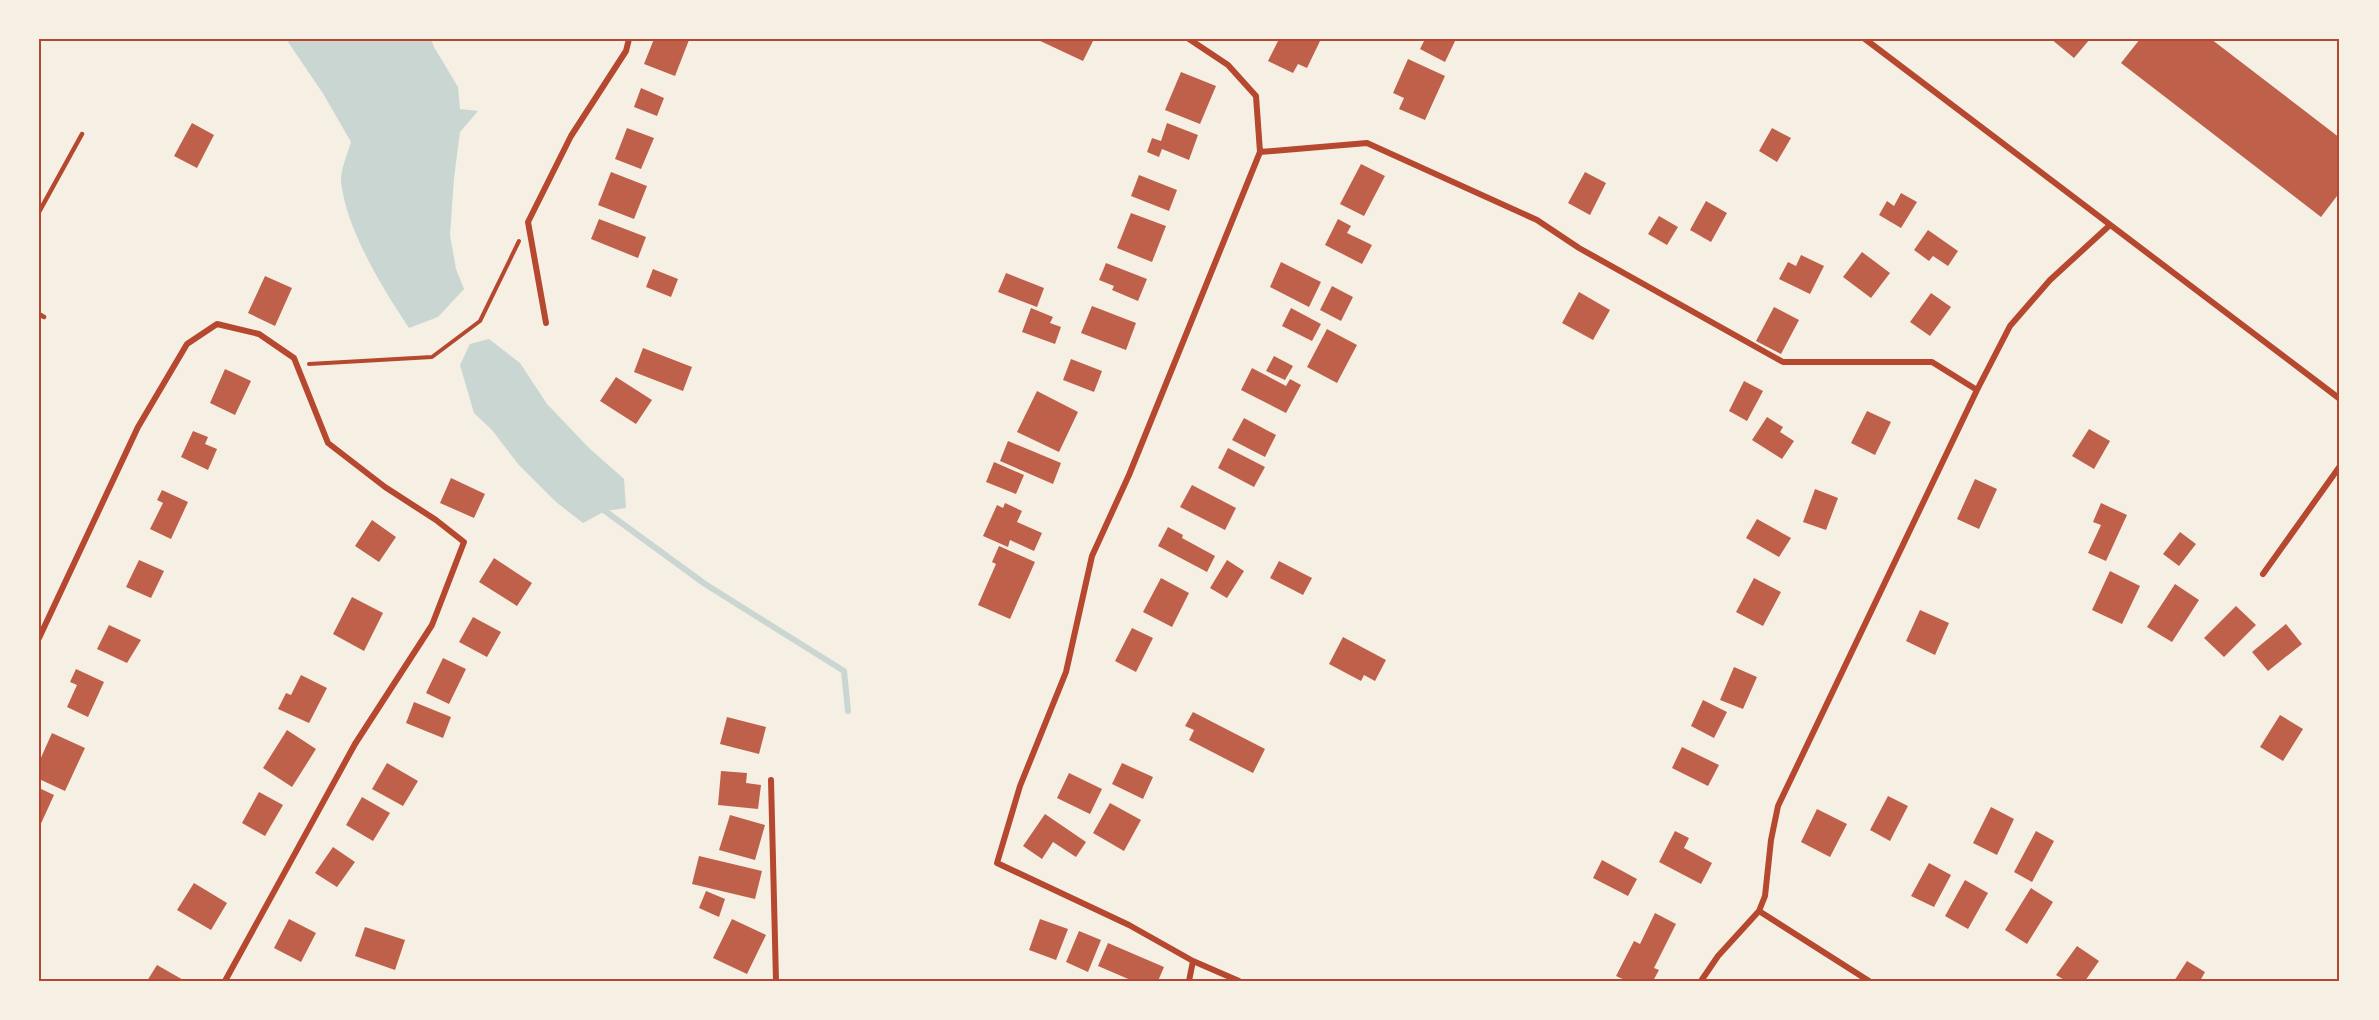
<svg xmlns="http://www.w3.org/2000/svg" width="2379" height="1020" font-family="'Crimson Pro',serif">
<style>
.water{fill:#c9d6d2}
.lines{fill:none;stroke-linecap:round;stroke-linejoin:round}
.stream{stroke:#c9d6d2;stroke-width:6}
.building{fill:#bf614a}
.path{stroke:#b5482f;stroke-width:4}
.service{stroke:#b5482f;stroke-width:4.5}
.minor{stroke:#b5482f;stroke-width:6}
.neatline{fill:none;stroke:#b5482f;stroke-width:2}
</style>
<rect width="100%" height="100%" fill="#f6efe4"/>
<path class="water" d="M286,39H431L434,47L458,87L460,109L478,111L460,132L454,178L450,235L456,269L464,289L438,317L409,328C382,287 347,231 341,182C340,170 348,153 351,142L324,95Z
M489,339L520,363L547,404L589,448L624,479L626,508L605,511L583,523L556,502L518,464L492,430L474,413L460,365L470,344Z"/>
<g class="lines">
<path class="stream" d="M605,511L705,584L844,671L848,711"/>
</g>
<path class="building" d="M654,39L689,40L675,76L644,64Z
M1036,39H1094L1083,61Z
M1279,39H1321L1307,68L1298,64L1293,73L1268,61Z
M1425,39H1456L1445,62L1420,49Z
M2051,39H2090L2074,58Z
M2140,39H2211L2340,138V192L2321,217L2121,63Z
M1408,59L1445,76L1425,120L1399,109L1404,98L1393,93Z
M1181,72L1216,86L1200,124L1165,110Z
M641,88L664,98L657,116L634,107Z
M192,123L214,135L197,168L174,156Z
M1167,123L1198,135L1189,160L1162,149L1159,157L1147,152L1152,138L1161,141Z
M627,128L654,138L641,169L615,159Z
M1772,128L1791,138L1777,162L1759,151Z
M1361,164L1385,176L1364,216L1340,204Z
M611,172L647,186L634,219L598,205Z
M1585,172L1606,183L1590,215L1568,203Z
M1139,175L1177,190L1169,211L1131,196Z
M1901,193L1917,202L1901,228L1879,215L1887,201L1894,206Z
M1706,201L1727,213L1711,242L1690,230Z
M1131,213L1166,226L1152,262L1117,248Z
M1659,216L1678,227L1667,245L1648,234Z
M599,219L646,237L638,258L591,239Z
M1338,219L1351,226L1347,233L1372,245L1362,264L1325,245Z
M1928,230L1958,251L1948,266L1933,256L1929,261L1914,250Z
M1862,252L1890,273L1871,298L1843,277Z
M1801,255L1824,266L1810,294L1779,279L1788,262L1796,266Z
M1281,262L1321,282L1309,307L1270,287Z
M1106,263L1147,279L1138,301L1112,290L1114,286L1099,280Z
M653,269L678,279L671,297L646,287Z
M1006,273L1044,288L1037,307L998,292Z
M265,276L292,288L275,326L248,313Z
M1332,286L1353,297L1341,321L1320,310Z
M1579,292L1610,310L1593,340L1562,323Z
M1931,293L1951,307L1930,336L1910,322Z
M1092,306L1136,323L1126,350L1081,333Z
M1774,307L1799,320L1781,354L1756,341Z
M1031,308L1053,317L1050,323L1061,327L1055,344L1022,332Z
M1291,308L1321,324L1312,341L1282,326Z
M1327,329L1357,345L1337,383L1307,367Z
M643,348L692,367L683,391L634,372Z
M1274,356L1293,366L1285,380L1266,371Z
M1071,359L1102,371L1094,392L1063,380Z
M1252,368L1286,386L1290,379L1301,385L1286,413L1241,390Z
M225,369L251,381L235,415L210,403Z
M616,377L652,400L636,424L600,401Z
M1744,381L1763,391L1747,421L1729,411Z
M1037,391L1078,412L1059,452L1017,432Z
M1867,411L1891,422L1875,455L1851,443Z
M1767,417L1783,427L1780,432L1794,441L1782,459L1752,440Z
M1244,418L1276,435L1265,457L1232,440Z
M2089,429L2110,441L2094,469L2072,456Z
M193,431L208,437L205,444L217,449L208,470L181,457Z
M1008,441L1061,463L1053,484L1000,461Z
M1228,448L1265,467L1254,487L1218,468Z
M994,462L1024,475L1016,494L986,482Z
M451,478L485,494L474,518L440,503Z
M1975,479L1997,489L1979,529L1957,519Z
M1192,485L1236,508L1225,530L1180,507Z
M1815,489L1838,498L1826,530L1803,522Z
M162,490L188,502L171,539L150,529L163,503L157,500Z
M1005,503L1022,511L1017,522L1042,533L1034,551L1010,540L1008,547L983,536L997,505L1003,508Z
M2101,503L2127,515L2106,561L2088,553L2101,525L2093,522Z
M1757,519L1791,538L1779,557L1746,538Z
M372,520L396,537L379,562L355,546Z
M1168,527L1183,535L1182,538L1215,556L1207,572L1158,546Z
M2180,532L2196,544L2179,566L2163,554Z
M999,546L1035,562L1010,619L978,605L996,564L992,562Z
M494,558L532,583L517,606L479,582Z
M139,560L164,571L151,598L126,587Z
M1227,560L1244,571L1227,598L1210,588Z
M1279,561L1312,578L1303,595L1270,578Z
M2110,571L2140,586L2122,624L2092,610Z
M1161,578L1189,593L1172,627L1143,612Z
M1754,578L1781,592L1763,626L1736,612Z
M2175,584L2199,600L2172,642L2147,627Z
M352,597L383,613L364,651L333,634Z
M2236,606L2256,625L2224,657L2204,638Z
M1920,610L1949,623L1935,655L1906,641Z
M473,617L501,632L487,657L459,642Z
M2286,624L2302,644L2268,671L2252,652Z
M109,625L141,640L127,663L97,649Z
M1132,628L1153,638L1136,672L1115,661Z
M1343,637L1386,660L1375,681L1364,675L1361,681L1329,664Z
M443,658L466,669L449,704L426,693Z
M1734,667L1757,677L1743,709L1720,700Z
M76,669L104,682L88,717L67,707L77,685L70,682Z
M301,675L327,688L309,723L278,709L286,693L291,695Z
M1703,700L1727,712L1714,738L1691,726Z
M414,702L451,717L443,738L406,723Z
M1193,712L1265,749L1253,773L1189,740L1194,730L1185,726Z
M2280,715L2303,729L2283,761L2260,747Z
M727,717L766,727L759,754L720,744Z
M287,730L316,749L292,787L263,768Z
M52,733L85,748L65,791L39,779V762Z
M1682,747L1719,765L1708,786L1672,768Z
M387,763L418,781L403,806L372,789Z
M1122,763L1153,777L1143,799L1112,784Z
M721,771L747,773L746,783L761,785L758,809L718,805Z
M1069,773L1102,789L1090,814L1057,798Z
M39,788L54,795L39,828Z
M259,792L283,805L265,836L242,823Z
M1888,796L1908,806L1890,841L1870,830Z
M362,797L390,813L373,841L346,825Z
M1110,803L1141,820L1124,851L1093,833Z
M1991,807L2014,819L1997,855L1973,843Z
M1817,809L1847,824L1830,857L1801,842Z
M1045,814L1086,842L1076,857L1053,842L1042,859L1023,846Z
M730,815L765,825L755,860L719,850Z
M1675,831L1689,838L1684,848L1712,863L1701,884L1659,862Z
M2036,831L2054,841L2032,882L2014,872Z
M333,847L355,862L337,887L315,873Z
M699,856L762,871L755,899L692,884Z
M1602,860L1637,879L1628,896L1593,878Z
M1929,863L1951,875L1934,907L1911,896Z
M1965,880L1988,893L1968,929L1945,916Z
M194,883L227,903L211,930L177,910Z
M2031,888L2053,902L2027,944L2005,930Z
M706,891L725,899L719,917L699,908Z
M1655,913L1676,924L1654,968L1659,970L1653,981H1627L1616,976L1634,941L1640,944Z
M289,919L316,933L301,962L274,948Z
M732,919L766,935L747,974L713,958Z
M1040,919L1068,929L1056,960L1029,950Z
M365,927L405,940L395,970L355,956Z
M1079,931L1101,940L1088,972L1066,962Z
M1108,943L1164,967L1158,981H1133L1098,966Z
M2077,946L2099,961L2085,981H2066L2056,975Z
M2187,961L2205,972L2200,981H2174Z
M157,965L185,981H147Z"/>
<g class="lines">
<path class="path" d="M309,364L432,357L480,321L519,241"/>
<path class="service" d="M39,212L82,134
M39,314L44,317"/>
<path class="minor" d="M1189,39L1228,65L1256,96L1260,152L1129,475L1092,556L1066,672L1020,786L997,863L1129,925L1193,961L1239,981
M1865,39L2340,399
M1260,152L1367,143L1537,220L1579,248L1783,362H1932L1977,390
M546,323L528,222L571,136L626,51L629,39
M2263,574L2340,466
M39,638L138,427L187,344L217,324L259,334L294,358L328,443L385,487L436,520L464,542L432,625L355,744L225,981
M771,780L776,981
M1759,911L1869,981
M1189,981L1193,961
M1701,981L1718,956L1759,911L1765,896L1771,840L1778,806L1977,390L2010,326L2050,280L2110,225"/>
</g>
<rect width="2379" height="1020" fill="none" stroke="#f6efe4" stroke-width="81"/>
<rect x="40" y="40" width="2298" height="940" class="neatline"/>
</svg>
